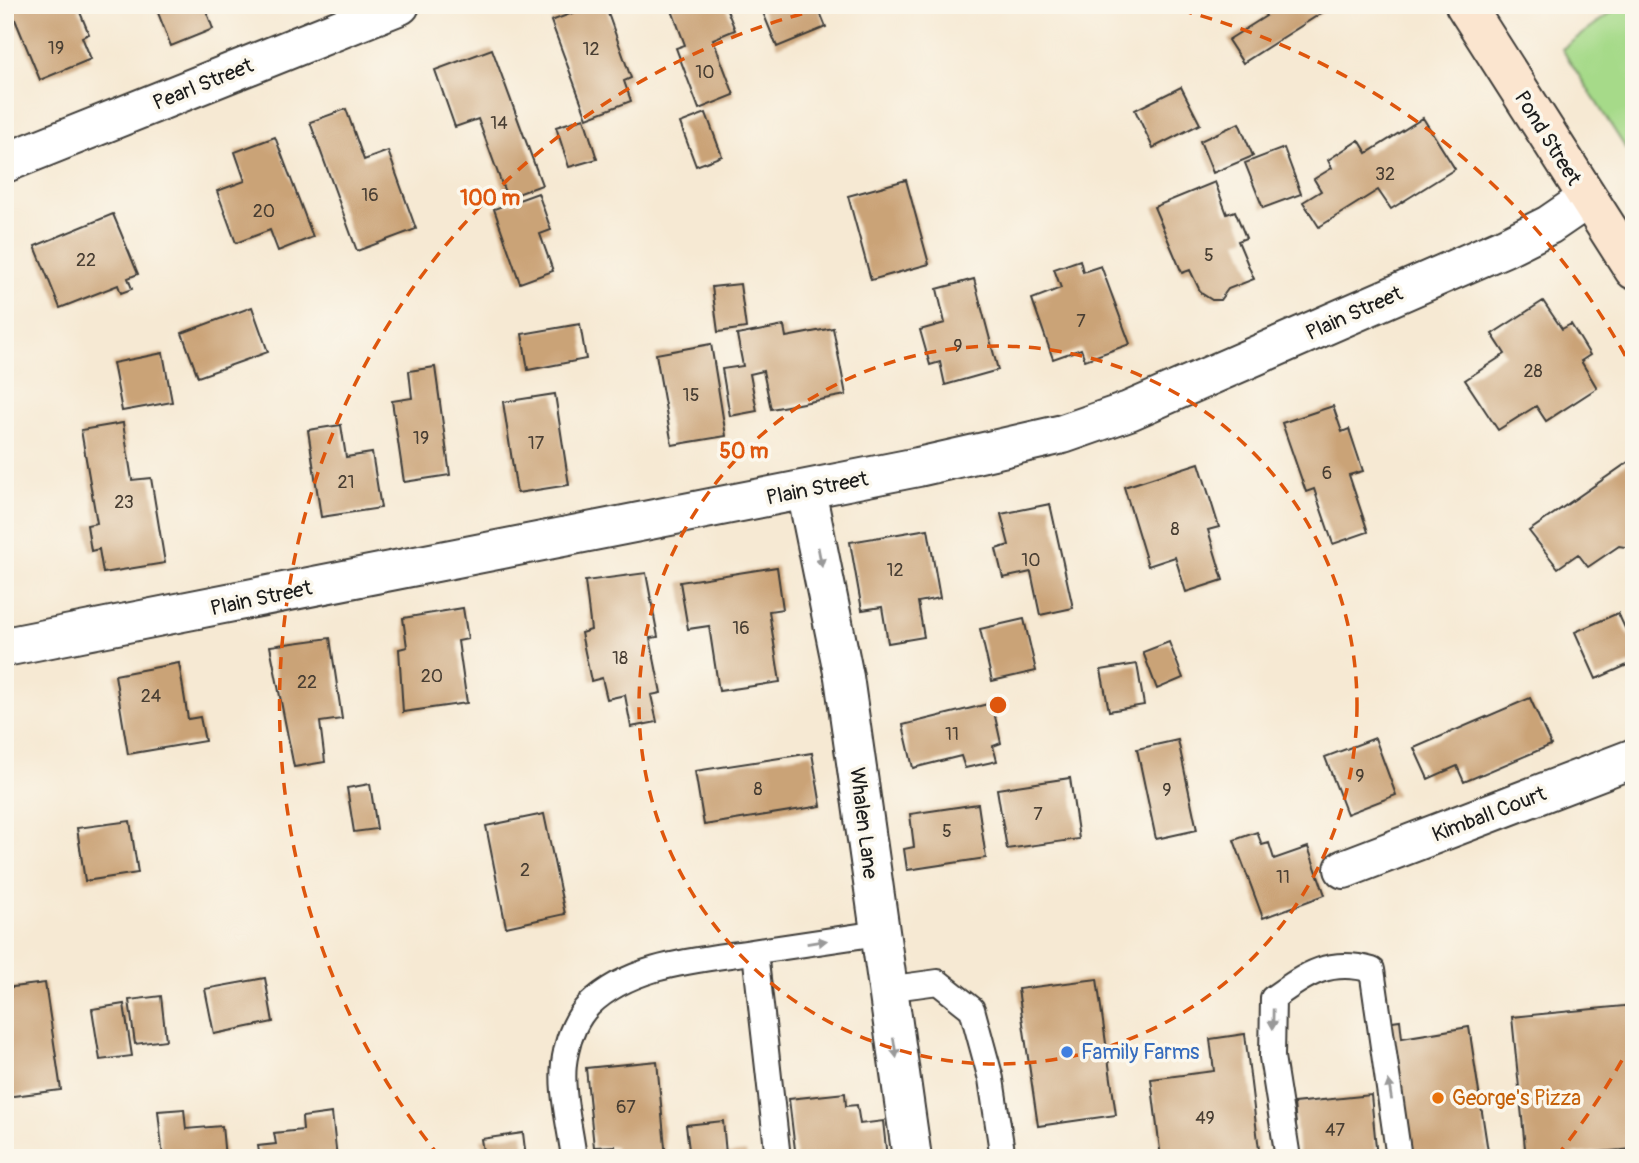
<svg xmlns="http://www.w3.org/2000/svg" width="1639" height="1163" font-family="Pangolin,sans-serif">
<style>
.green{fill:#a6da89;stroke:#617b52;stroke-width:2}
.building{fill:#caa377}
.lines{fill:none;stroke-linecap:round;stroke-linejoin:round}
.lane-casing{stroke:#3d3b37;stroke-width:28}
.street-casing{stroke:#3d3b37;stroke-width:42}
.secondary-casing{stroke:#3d3b37;stroke-width:42}
.lane{stroke:#fff;stroke-width:24}
.street{stroke:#fff;stroke-width:38}
.secondary{stroke:#fbe5cf;stroke-width:38}
.oneway{fill:#999}
.ring{fill:none;stroke:#de560d;stroke-width:3.5;stroke-dasharray:12 9}
.shop-dot{fill:#3f7fe0;stroke:#fbf7ec;stroke-width:2.5}
.food-dot{fill:#e8710a;stroke:#fbf7ec;stroke-width:2.5}
.labels{text-anchor:middle;stroke-width:7;stroke-linejoin:round;paint-order:stroke}
.number-label{font-size:18px;fill:#483e33}
.street-label{font-size:21px;fill:#1c1c1c;stroke:#fbf7ec}
.shop-label{font-size:21px;fill:#366cbe;stroke:#fbf7ec;text-anchor:start}
.food-label{font-size:21px;fill:#c56008;stroke:#fbf7ec;text-anchor:start}
.centre{fill:#de560d;stroke:#fbf7ec;stroke-width:3.5}
.ring-label{font-size:21px;text-anchor:middle;font-weight:bold;fill:#de560d;stroke:#fbf7ec;stroke-width:7;stroke-linejoin:round;paint-order:stroke}
</style>
<rect width="100%" height="100%" fill="#fbf7ec"/>
<filter id="ink" filterUnits="userSpaceOnUse"><feTurbulence type="fractalNoise" baseFrequency=".0143" numOctaves="2"/><feDisplacementMap in="SourceGraphic" scale="14" xChannelSelector="R" yChannelSelector="G"/><feConvolveMatrix kernelMatrix="1 2 1 2 8 2 1 2 1" color-interpolation-filters="sRGB"/></filter>
<filter id="wash" filterUnits="userSpaceOnUse"><feTurbulence type="fractalNoise" baseFrequency=".00686" numOctaves="4" result="noise"/><feDisplacementMap in="SourceGraphic" scale="28" xChannelSelector="R" yChannelSelector="G"/><feGaussianBlur stdDeviation="1.57" result="paint"/><feColorMatrix in="noise" values="0 0 0 0 0 0 0 0 0 0 0 0 0 0 0 0 0 1.4 0 .05"/><feComposite in="paint" operator="in"/></filter>
<g filter="url(#wash)">
<rect width="100%" height="100%" fill="#f6e9d3"/>
<path class="green" d="M1621,5H1634V161L1562,49Z"/>
<g id="blocks">
<path class="building" d="M9,5H77L89,34L82,37L91,59L40,80Z
M155,5H204L213,29L171,46Z
M594,5H605L631,78L624,81L631,101L587,118L551,21Z
M670,5H725L735,30L713,39L734,95L699,109L676,48L685,45Z
M760,5H817L826,27L777,47Z
M1259,5H1334L1243,63L1228,40L1266,16Z
M492,49L542,185L507,198L478,119L455,127L435,70Z
M1181,87L1200,124L1153,148L1135,110Z
M346,109L364,160L388,151L416,229L357,251L310,122Z
M706,113L722,156L696,166L680,123Z
M584,118L597,159L569,167L556,127Z
M1423,118L1455,169L1391,209L1378,190L1319,227L1303,202L1321,191L1314,179L1332,168L1328,160L1359,140L1367,153Z
M1239,123L1253,156L1213,173L1200,141Z
M275,137L313,237L278,251L270,230L236,243L217,191L245,181L235,152Z
M1284,148L1301,194L1263,208L1245,163Z
M906,180L929,264L871,280L848,196Z
M1215,182L1227,214L1235,211L1246,238L1238,241L1254,279L1228,289L1220,300H1212L1201,293L1190,270L1182,273L1154,207Z
M538,193L551,230L540,234L553,271L520,283L494,209Z
M113,214L138,274L128,278L132,289L121,293L118,285L60,308L35,246Z
M1080,260L1083,272L1101,266L1130,344L1085,360L1081,349L1053,359L1032,299L1061,288L1054,269Z
M974,279L998,370L945,385L940,362L930,365L920,330L945,323L937,289Z
M740,284L746,328L718,332L712,287Z
M1543,301L1562,329L1571,324L1590,355L1581,361L1597,388L1546,421L1536,406L1498,430L1465,380L1505,354L1492,334Z
M252,307L268,352L198,377L182,333Z
M580,324L586,359L528,370L522,334Z
M784,326L786,337L833,328L846,395L771,409L763,371L750,374L757,411L730,416L722,369L743,366L737,335Z
M711,344L726,436L672,445L656,354Z
M163,353L172,402L122,411L113,363Z
M435,367L450,475L404,482L392,401L412,398L409,371Z
M555,394L569,485L517,493L503,402Z
M1333,406L1342,432L1349,429L1363,471L1349,475L1368,532L1333,544L1314,489L1306,492L1282,423Z
M123,423L132,480L151,478L165,563L103,573L99,549L91,551L87,525L97,523L81,430Z
M341,425L346,457L372,453L381,508L321,517L308,430Z
M1634,458V542L1625,547L1619,546L1588,567L1578,554L1558,568L1529,531Z
M1199,463L1219,527L1208,530L1223,580L1186,592L1175,557L1148,566L1124,487Z
M1050,504L1073,608L1040,615L1031,572L1003,578L996,549L1009,545L1001,514Z
M928,529L940,598L918,602L924,637L888,643L882,607L862,610L850,542Z
M777,567L783,609L769,611L780,682L719,691L709,626L688,629L680,582Z
M646,573L658,637L650,638L661,693L651,695L657,722L631,727L625,695L607,699L602,678L591,681L581,633L591,630L585,581Z
M463,608L468,639L458,641L467,703L403,712L399,649L407,647L403,618Z
M1618,613L1634,647V662L1596,679L1575,632Z
M1024,619L1036,671L992,681L980,629Z
M330,638L342,719L320,722L325,762L294,767L270,646Z
M1169,642L1183,678L1157,689L1143,652Z
M179,663L188,719L200,717L205,741L128,754L115,675Z
M1137,664L1144,705L1109,711L1101,670Z
M1530,698L1551,745L1464,782L1457,766L1428,779L1414,748Z
M992,703L1001,743L993,746L997,761L965,768L961,756L913,768L903,725Z
M1375,738L1396,795L1347,814L1325,757Z
M1178,740L1197,830L1156,839L1137,749Z
M812,753L821,806L704,825L695,771Z
M1070,778L1079,839L1007,849L997,789Z
M370,784L377,829L354,832L347,788Z
M978,804L986,858L907,870L904,849L914,847L910,814Z
M544,814L565,914L506,927L486,826Z
M130,821L138,873L85,881L77,828Z
M1257,832L1262,845L1269,843L1274,859L1308,847L1325,895L1263,918L1234,840Z
M265,978L273,1022L214,1034L205,989Z
M1097,979L1116,1115L1038,1126L1018,989Z
M45,983L61,1090L5,1097V988Z
M161,996L166,1040L135,1044L129,1000Z
M124,1004L132,1056L100,1060L92,1009Z
M1634,1005V1149L1526,1158L1512,1017Z
M1400,1020L1402,1038L1469,1027L1489,1158H1406L1385,1022Z
M1245,1034L1260,1158H1161L1151,1079L1214,1071L1210,1039Z
M657,1061L666,1158H616L615,1146L594,1147L586,1068Z
M845,1093L846,1106L857,1105L860,1124L883,1121L887,1158H796L789,1099Z
M1371,1095L1377,1158H1299L1294,1103Z
M184,1109L186,1129L222,1126L225,1158H163L158,1111Z
M332,1113L337,1158H260L258,1146L276,1144L274,1133L303,1130L302,1117Z
M723,1121L726,1154L746,1152L747,1158H690L686,1125Z
M523,1133L526,1158H484L481,1139Z"/>
</g>
</g>
<g filter="url(#ink)">
<use href="#blocks" fill-opacity="0" stroke="#3d3b37" stroke-width="2"/>
<g class="lines">
<g class="lane-casing">
<path id="lane" d="M755,952L778,1158
M886,989L938,982L972,1009L991,1079L1003,1158
M574,1158C570,1125 558,1084 566,1052C569,1036 577,1017 589,1005C632,963 701,960 758,951C798,945 838,939 879,933
M1288,1158L1272,1057L1273,998C1307,974 1329,958 1372,970L1399,1158"/>
</g>
<g class="street-casing">
<path id="street" d="M5,163L400,5
M806,490L844,677L912,1158
M5,647L918,467L1063,434L1129,411L1505,247L1549,225L1587,199
M1344,869L1634,758"/>
</g>
<g class="secondary-casing">
<path id="secondary" d="M1465,5L1634,270"/>
</g>
<use href="#lane" class="lane"/>
<use href="#street" class="street"/>
<use href="#secondary" class="secondary"/>
</g>
<defs><path id="oneway-solid" d="M-6-.8H1V-3.2L6.5 0L1 3.2V.8H-6Z" transform="scale(1.75)"/></defs>
<g class="oneway">
<use href="#oneway-solid" transform="translate(820 557) rotate(79)"/>
<use href="#oneway-solid" transform="translate(817 942) rotate(-9)"/>
<use href="#oneway-solid" transform="translate(1273 1019) rotate(91)"/>
<use href="#oneway-solid" transform="translate(895 1048) rotate(81)"/>
<use href="#oneway-solid" transform="translate(1390 1090) rotate(-99)"/>
</g>
</g>
<g class="ring">
<circle cx="998" cy="705" r="359"/>
<path d="M1632 1042A718 718 0 0 1 1556 1157M440 1157A718 718 0 0 1 836 5M1160 5A718 718 0 0 1 1632 368"/>
</g>
<circle class="shop-dot" cx="1067" cy="1052" r="7"/>
<circle class="food-dot" cx="1438" cy="1098" r="7"/>
<g class="labels">
<g class="number-label">
<text x="56" y="54">19</text>
<text x="591" y="55">12</text>
<text x="705" y="78">10</text>
<text x="499" y="129">14</text>
<text x="1385" y="180">32</text>
<text x="370" y="201">16</text>
<text x="264" y="217">20</text>
<text x="1209" y="261">5</text>
<text x="86" y="266">22</text>
<text x="1081" y="327">7</text>
<text x="958" y="352">9</text>
<text x="1533" y="377">28</text>
<text x="691" y="401">15</text>
<text x="421" y="444">19</text>
<text x="536" y="449">17</text>
<text x="1327" y="479">6</text>
<text x="346" y="488">21</text>
<text x="124" y="508">23</text>
<text x="1175" y="535">8</text>
<text x="1031" y="566">10</text>
<text x="895" y="576">12</text>
<text x="741" y="634">16</text>
<text x="620" y="664">18</text>
<text x="432" y="682">20</text>
<text x="307" y="688">22</text>
<text x="151" y="702">24</text>
<text x="952" y="740">11</text>
<text x="1360" y="782">9</text>
<text x="758" y="795">8</text>
<text x="1167" y="796">9</text>
<text x="1038" y="820">7</text>
<text x="947" y="837">5</text>
<text x="525" y="876">2</text>
<text x="1283" y="883">11</text>
<text x="626" y="1113">67</text>
<text x="1205" y="1124">49</text>
<text x="1335" y="1136">47</text>
</g>
<g class="street-label">
<text transform="translate(203 84) rotate(-22)" y="7">Pearl Street</text>
<text transform="translate(1548 138) rotate(58)" y="7">Pond Street</text>
<text transform="translate(1354 313) rotate(-24)" y="7">Plain Street</text>
<text transform="translate(817 488) rotate(-11)" y="7">Plain Street</text>
<text transform="translate(261 598) rotate(-12)" y="7">Plain Street</text>
<text transform="translate(1489 814) rotate(-21)" y="7">Kimball Court</text>
<text transform="translate(864 823) rotate(83)" y="7">Whalen Lane</text>
</g>
<g class="shop-label">
<text x="1081" y="1059">Family Farms</text>
</g>
<g class="food-label">
<text x="1452" y="1105">George's Pizza</text>
</g>
</g>
<circle cx="998" cy="705" r="10" class="centre"/>
<g class="ring-label">
<text x="490" y="205">100 m</text>
<text x="744" y="458">50 m</text>
</g>
<rect width="1639" height="1163" fill="none" stroke="#fbf7ec" stroke-width="28"/>
</svg>
